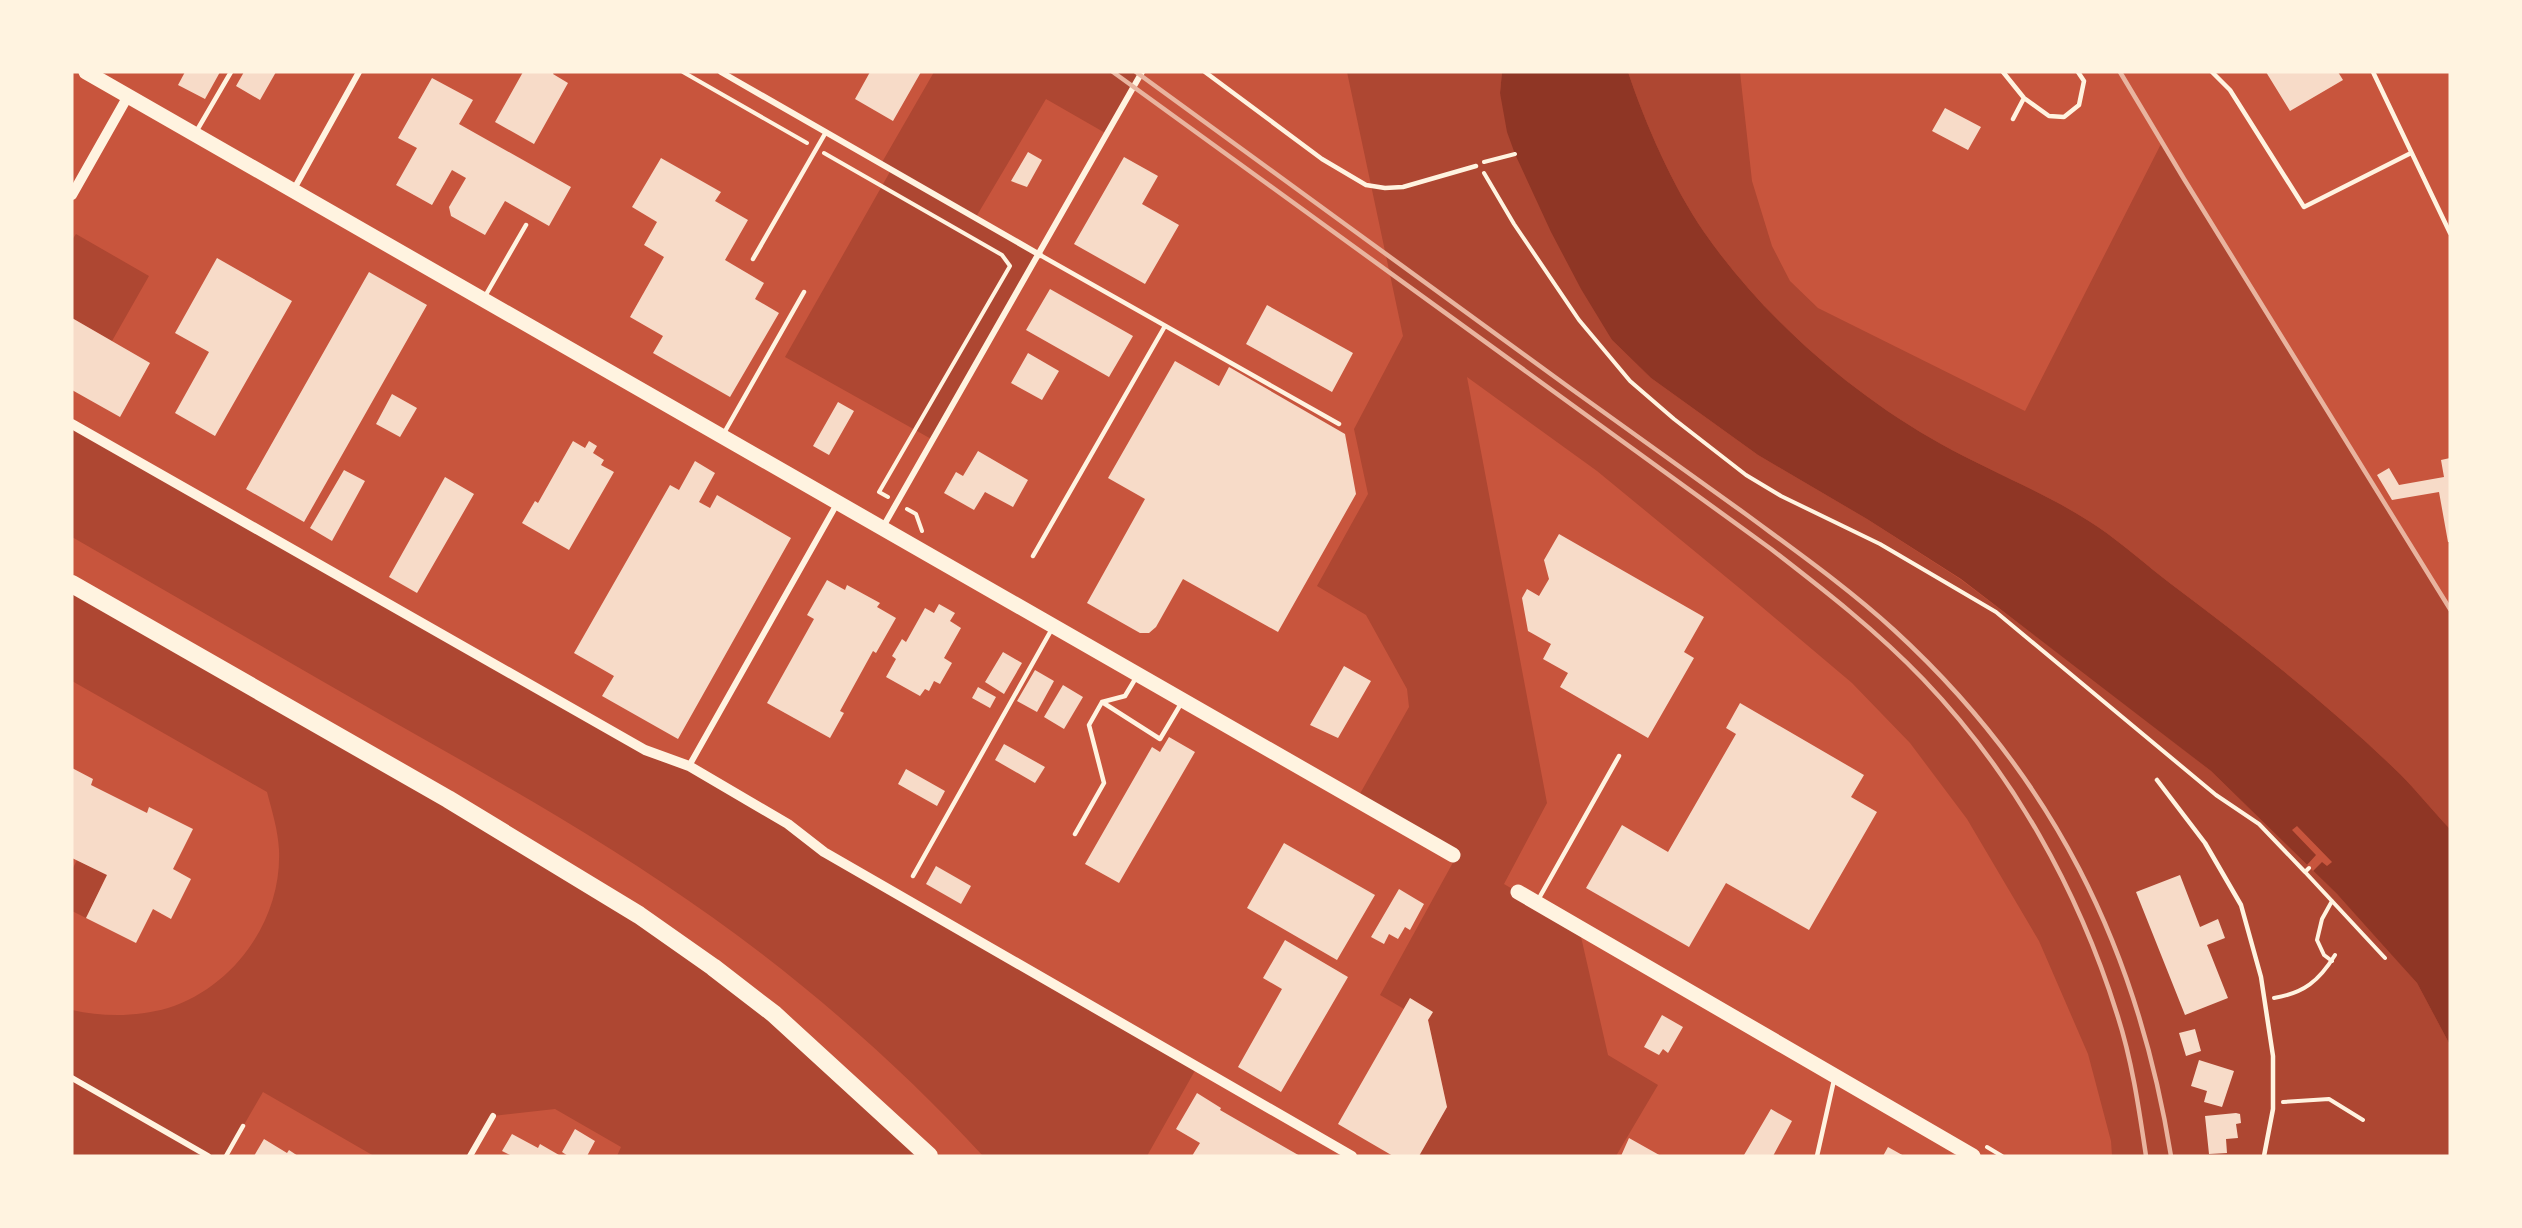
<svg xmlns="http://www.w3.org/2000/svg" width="2522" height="1228" font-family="Helvetica,sans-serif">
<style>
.green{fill:#ae4732}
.water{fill:#8f3625}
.pier{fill:#c8553d}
.building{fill:#f7dbc8}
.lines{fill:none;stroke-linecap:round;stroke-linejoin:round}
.path{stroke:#fff3e0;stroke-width:4}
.service{stroke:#fff3e0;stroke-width:4.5}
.minor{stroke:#fff3e0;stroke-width:6}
.tertiary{stroke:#fff3e0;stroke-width:10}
.primary{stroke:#fff3e0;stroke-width:15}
.motorway{stroke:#fff3e0;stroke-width:18}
.rail{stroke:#e9b49f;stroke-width:4.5}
</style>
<rect width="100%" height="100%" fill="#c8553d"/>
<path class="green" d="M934,72H1139L1107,134L1046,99L976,217L1040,255L933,440L785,357L891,170L881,164Z
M1347,72H1502L1500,93L1612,340L1651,378L1758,455L1867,519L1960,579L2119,699L2211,771L2337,894L2376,936L2417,983L2450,1045V1156H2112L2111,1141L2088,1054L2039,941L1967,819L1910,743L1852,683L1743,591L1597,471L1467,377L1547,803L1504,884L1579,928L1608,1055L1658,1085L1616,1156H1419L1447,1107L1428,1020L1433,1012L1410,998L1404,1009L1380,995L1456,857L1357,799L1409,707L1407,689L1366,615L1317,586L1368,494L1354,429L1403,336Z
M1628,72H1740L1752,181L1772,246L1790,281L1818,308L2025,411L2162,142L2450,609V829C2433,811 2417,791 2400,774C2329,705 2250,643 2171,584C2146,565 2123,544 2098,527C2049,494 1993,473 1941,444C1851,394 1763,317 1704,232C1672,185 1646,125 1628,72Z
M76,234L149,276L112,341L72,318V240Z
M72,424L645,750L689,766L824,852L1197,1067L1147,1156H983C902,1068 810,987 712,917C610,844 500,782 390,720C284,659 178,598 72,537Z
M72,584L713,967L929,1156H617L621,1147L555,1109L493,1116L470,1156H374L263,1092L226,1156H72V1010C103,1017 137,1017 168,1008C234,987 282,920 279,850C278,830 272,811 267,792L72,681Z
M77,860L107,875L86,918L72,911V870Z"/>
<path class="water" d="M1502,72H1628C1646,125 1672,185 1704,232C1763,317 1851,394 1941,444C1993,473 2049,494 2098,527C2123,544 2146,565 2171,584C2250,643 2329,705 2400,774C2417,791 2433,811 2450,829V1045L2417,983L2337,894L2211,771L1961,579L1867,519L1758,455L1651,378L1612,340L1581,289L1551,232L1515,154L1507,132L1500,93Z"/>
<path class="pier" d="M2297,826L2332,862L2327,866L2322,862L2313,871L2307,865L2316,855L2292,830Z"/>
<path class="building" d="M185,72H220L205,99L178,85Z
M244,72H276L260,100L236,86Z
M523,72H554L553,74L568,83L534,144L495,122Z
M870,72H921L893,121L855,99Z
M2266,72H2338L2343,80L2290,111Z
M432,78L473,100L459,124L571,187L549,226L505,201L485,235L451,216L449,207L466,178L452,170L432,205L396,185L417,148L398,138Z
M1945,108L1981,127L1968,150L1932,131Z
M1028,152L1042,160L1027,187L1011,181Z
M1124,157L1158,176L1142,204L1179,225L1145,284L1074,244Z
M661,158L721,192L715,201L748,220L725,260L764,283L755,299L779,313L730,397L653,353L663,336L630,317L664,257L644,245L657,222L632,207Z
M217,258L292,301L215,436L175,413L209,352L175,333Z
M369,272L427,305L304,522L246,489Z
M1050,289L1133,336L1109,377L1026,330Z
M1267,305L1353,353L1332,392L1246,344Z
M72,318L150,363L120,417L72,390Z
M1028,353L1059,371L1042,400L1011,383Z
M1175,361L1219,386L1229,367L1345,434L1356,494L1278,632L1183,579L1156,627L1149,633H1140L1087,603L1145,499L1108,478Z
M392,394L417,408L400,437L376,424Z
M838,402L854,411L829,455L813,446Z
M573,441L585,448L589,441L597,446L593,453L604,460L601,465L614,472L569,550L522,523L535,501L538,503Z
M978,451L1028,480L1013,507L985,492L974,510L944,493L956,472L963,476Z
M2450,458V542H2448L2439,492L2392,500L2377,475L2389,468L2399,485L2444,477L2441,460Z
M695,461L715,473L699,502L710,508L717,495L791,538L678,739L602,696L614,676L574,653L670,485L679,490Z
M344,470L365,481L332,541L310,528Z
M445,477L474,494L417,593L389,577Z
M1559,534L1704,617L1684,652L1694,658L1648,738L1560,687L1568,673L1543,659L1551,644L1528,631L1522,598L1527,589L1539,596L1549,579L1544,560Z
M827,580L845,590L847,585L880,603L877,607L896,618L876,653L873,651L840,711L844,713L830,738L767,703L814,619L807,615Z
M939,604L955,613L950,621L961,628L944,658L952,663L940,684L934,681L929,691L925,689L920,696L886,677L896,659L892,656L902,639L906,642L925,608L934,613Z
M1003,652L1022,663L1004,694L985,682Z
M1344,666L1371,681L1338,738L1310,725Z
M1035,670L1054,681L1037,712L1017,701Z
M1063,685L1083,697L1064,729L1044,717Z
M978,687L996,697L990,708L972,698Z
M1740,703L1864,775L1851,797L1877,812L1809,930L1726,883L1689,947L1586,888L1622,825L1668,852L1736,734L1726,728Z
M1169,737L1195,752L1119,883L1085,864L1152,747L1160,752Z
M1004,744L1045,767L1035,783L995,760Z
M72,768L93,779L91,785L147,813L149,807L193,829L173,869L191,879L171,919L153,909L136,943L86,918L107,875L72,858Z
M906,769L945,791L937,806L898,784Z
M1284,843L1375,895L1337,960L1247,908Z
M936,866L971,886L961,904L926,884Z
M2180,875L2200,927L2218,919L2225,938L2207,945L2228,998L2185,1015L2136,892Z
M1399,889L1424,904L1410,930L1405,927L1398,939L1389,934L1384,944L1371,937Z
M1285,940L1348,977L1281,1092L1238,1067L1282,989L1263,978Z
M1410,998L1433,1012L1428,1020L1447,1107L1419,1156H1393L1338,1124Z
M1662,1015L1683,1027L1668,1053L1663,1049L1659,1055L1644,1047Z
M2195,1029L2201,1051L2186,1056L2179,1033Z
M2199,1060L2234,1071L2222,1107L2204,1102L2207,1091L2191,1086Z
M1197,1093L1221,1108L1220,1110L1300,1156H1192L1200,1143L1176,1129Z
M1771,1109L1792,1121L1773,1156H1747L1744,1155Z
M2236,1113L2240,1114L2241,1123L2236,1124L2238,1138L2226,1139L2227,1153L2209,1154L2205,1116Z
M575,1129L595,1141L587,1156H568L562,1152Z
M512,1134L538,1148L540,1144L559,1155L512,1156L502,1151Z
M1629,1138L1661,1156H1621Z
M264,1139L287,1153L289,1150L298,1156H254Z
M1888,1147L1904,1156H1883Z"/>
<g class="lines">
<path class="path" d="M683,72L807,143
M824,153L1002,255L1010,266L879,492L888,497
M1484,162L1515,154
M1484,173L1514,224L1579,320L1630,381L1674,419L1746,475L1781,496L1880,544L1996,612L2216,795L2259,824L2305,872
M907,509L916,514L922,531
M2309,868L2305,872L2385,958
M2332,961L2324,955L2317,940L2322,919L2332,901
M2274,998C2304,993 2319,981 2335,955
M2283,1102L2329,1099L2363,1120
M1987,1147L2002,1156"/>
<path class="service" d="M1205,72L1322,159L1366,185L1385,188L1403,187L1476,166
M2003,72L2024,98L2049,116L2064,117L2079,105L2084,81L2078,72
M2212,72L2230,90L2304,207L2411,153
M2373,72L2450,233
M2013,119L2024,98
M196,132L231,72
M1040,255L1339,424
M753,259L826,132
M484,298L526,225
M724,433L804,292
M1033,556L1165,326
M1137,676L1125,696L1102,702L1160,739L1182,702
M2157,780L2205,843L2241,905L2261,977L2273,1056V1109L2264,1156
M1075,834L1104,783L1089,725L1102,702
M913,876L1053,627
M1538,900L1619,756
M226,1156L243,1126
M1817,1156L1834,1080"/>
<path class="minor" d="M721,72L1040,255
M294,189L359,72
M883,527L1142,72
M689,766L838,502
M72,1078L208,1156
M470,1156L493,1116"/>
<path class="tertiary" d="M72,195L128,96
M72,424L645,750L689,766L788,824L824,852L1352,1156"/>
<path class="primary" d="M86,72L1453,855
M1518,892L1973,1156"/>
<path class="motorway" d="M72,584L448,799L639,915L713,967L774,1014L929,1156"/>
<path class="rail" d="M1113,72L1771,549C1824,590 1877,631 1923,679C2013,773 2078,889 2117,1014C2132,1060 2139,1109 2146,1156
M1136,72C1281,177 1425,283 1570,388C1629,430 1688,473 1747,515C1797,552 1848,588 1894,630C2052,775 2137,946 2171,1156
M2120,72L2184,179L2450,609"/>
</g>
<rect width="2522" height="1228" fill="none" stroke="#fff3e0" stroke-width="147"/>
</svg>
